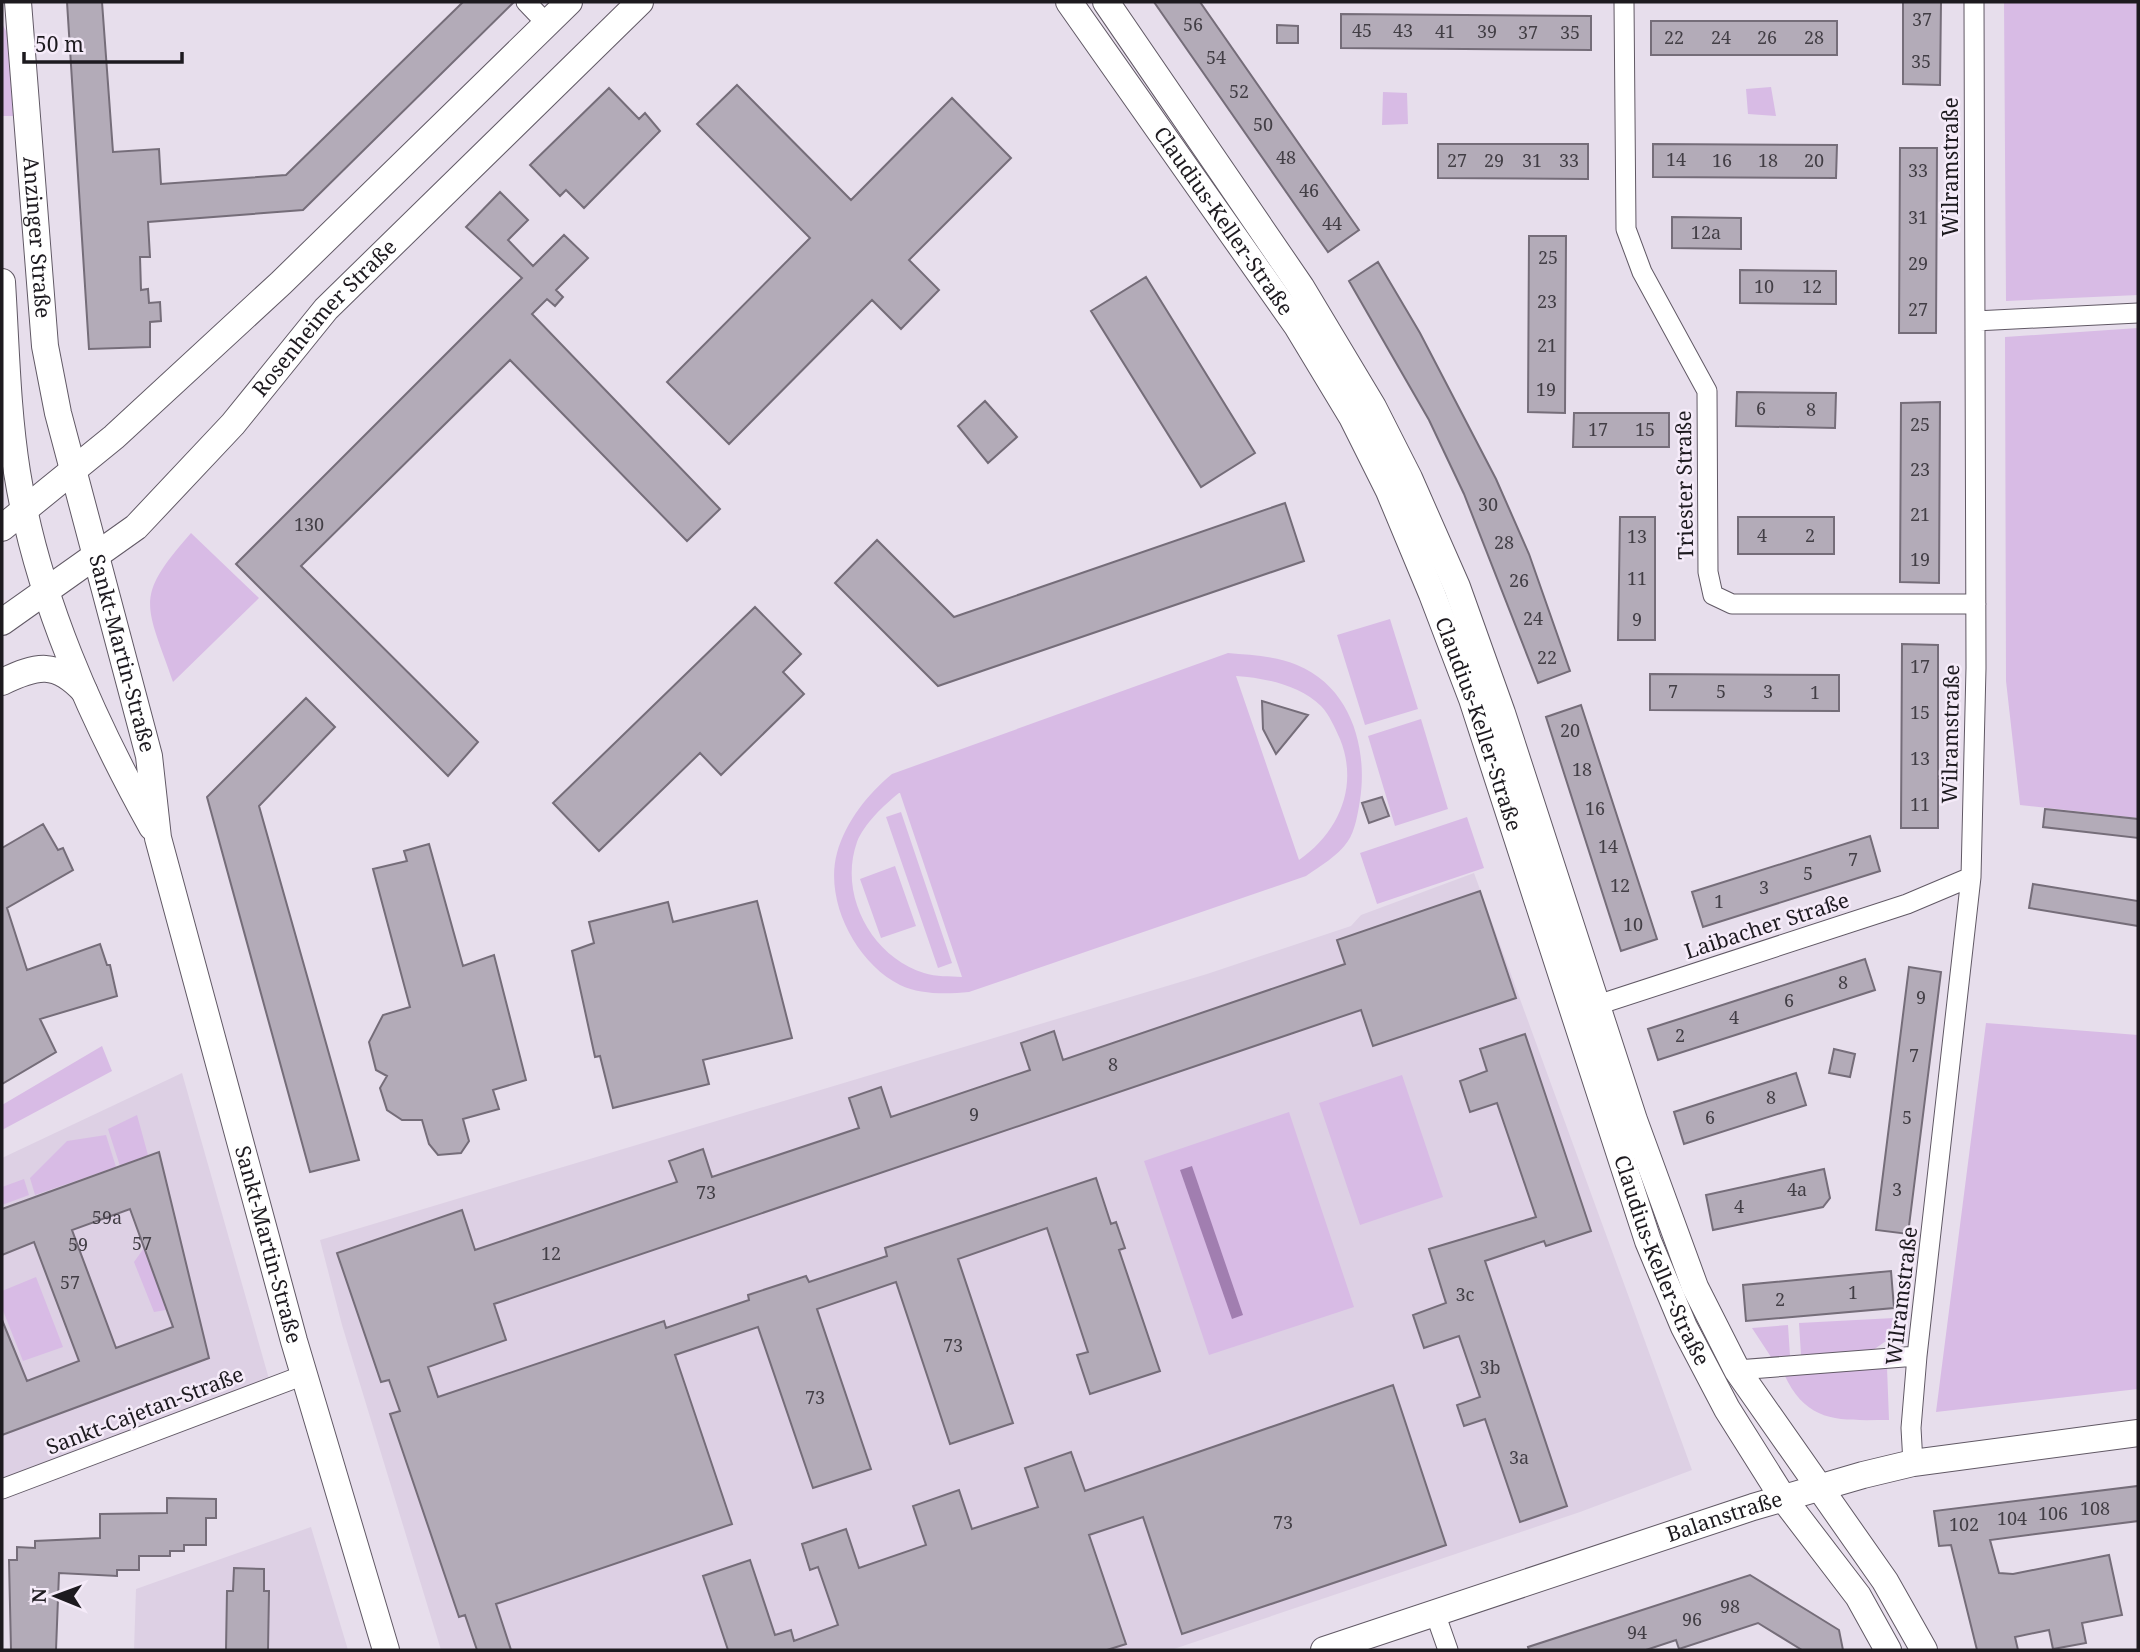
<svg xmlns="http://www.w3.org/2000/svg" width="2140" height="1652" font-family="'Noto Serif',serif">
<style>
.built{fill:#ddd0e4}
.green{fill:#d8bbe5;fill-rule:evenodd}
.water{fill:#a17eb0}
.building{fill:#b3abb8;stroke:#756d79;stroke-width:2;fill-rule:evenodd}
.lines{fill:none;stroke-linecap:round;stroke-linejoin:round}
.street-casing{stroke:#615965;stroke-width:21}
.secondary-casing{stroke:#615965;stroke-width:28}
.street{stroke:#fff;stroke-width:19}
.secondary{stroke:#fff;stroke-width:26}
.labels{text-anchor:middle;stroke-width:5;stroke-linejoin:round;paint-order:stroke}
.number-label{font-size:18px;fill:#423e45}
.street-label{font-size:21px;fill:#1d1a1f;stroke:#f5ebf9}
</style>
<rect width="100%" height="100%" fill="#e7deec"/>
<path class="built" d="M1474,873L1692,1470L1580,1512L1171,1650H441L342,1325L320,1240L1207,974L1351,926L1361,915Z
M182,1073L269,1379L2,1486V1158Z
M311,1527L348,1650H134L136,1589Z"/>
<path class="green" d="M2004,2H2138V295L2006,301Z
M2,23L8,35L13,116H2Z
M1771,87L1776,116L1748,114L1746,89Z
M1383,92L1407,93L1408,124L1382,125Z
M2138,328V818L2020,805L2006,681L2005,337Z
M191,533L259,598L173,682C146,603 133,599 191,533Z
M1390,619L1418,709L1365,725L1337,635Z
M1228,653C1250,655 1276,656 1297,665C1351,687 1368,748 1360,800C1358,813 1355,831 1348,841C1338,856 1320,866 1306,876L969,992C947,994 921,995 900,985C856,963 824,901 837,853C846,821 868,794 892,774ZM1236,676C1265,678 1299,685 1321,706C1329,714 1335,728 1340,739C1359,786 1339,832 1299,860ZM899,793H900L962,977C950,976 936,977 924,973C872,957 838,895 857,842C864,824 884,805 899,793Z
M1421,719L1448,809L1395,826L1368,736Z
M901,812L952,963L938,968L886,817Z
M1467,817L1484,868L1377,904L1360,853Z
M895,866L916,926L881,938L860,879Z
M1986,1023L2138,1035V1389L1936,1412Z
M102,1046L112,1071L2,1130V1105Z
M1402,1075L1443,1197L1360,1225L1319,1103Z
M1289,1112L1354,1307L1209,1355L1144,1161Z
M137,1115L148,1155L120,1166L108,1129Z
M106,1135L116,1167L35,1195L30,1178L67,1141Z
M24,1179L29,1195L2,1205V1187Z
M144,1248L166,1310L154,1312L134,1262Z
M36,1277L63,1347L23,1361L2,1308V1291Z
M1894,1318L1889,1339L1873,1350L1801,1355L1799,1323Z
M1788,1325L1790,1356L1771,1357L1752,1328Z
M1887,1367L1889,1420C1841,1420 1807,1425 1784,1374Z"/>
<path class="water" d="M1192,1166L1243,1315L1232,1319L1180,1170Z"/>
<path class="building" d="M67,2H102L113,152L159,149L161,184L286,175L463,2H514L303,210L148,222L150,257H140L141,290L148,289L149,303L160,302L161,321L150,322V347L89,349Z
M1154,2H1200L1359,230L1328,252Z
M1903,2H1941L1940,85L1903,84Z
M1341,14L1591,16V50L1341,48Z
M1651,21H1837V55H1651Z
M1277,25L1298,26V43H1277Z
M737,85L851,200L952,98L1011,158L909,260L939,290L901,329L872,300L729,444L667,382L810,238L697,124Z
M609,88L639,119L645,113L660,131L584,208L566,190L560,196L530,165Z
M1438,144H1588V179L1438,178Z
M1653,144L1837,145L1836,178L1653,177Z
M1900,148H1937L1936,333H1899Z
M500,192L528,220L508,240L533,266L564,235L588,258L556,290L563,297L555,306L547,299L532,314L720,509L687,541L510,360L301,566L478,742L448,776L236,564L522,278L466,227Z
M1672,217L1741,218V249L1672,248Z
M1529,236H1566L1565,413L1528,412Z
M1378,262L1420,333L1496,479L1529,554L1570,671L1538,683L1464,494L1429,420L1349,281Z
M1740,270L1836,271V304L1740,303Z
M1146,277L1255,453L1201,487L1091,311Z
M1737,392L1836,393L1835,428L1736,426Z
M985,401L1017,437L988,463L958,426Z
M1940,402L1939,583L1900,582L1901,403Z
M1574,413H1669V447H1573Z
M1285,503L1304,561L938,686L835,583L877,540L954,617Z
M1620,517H1655V640H1618Z
M1738,517H1834V554H1738Z
M755,607L801,654L783,672L804,694L721,775L700,753L599,851L553,803Z
M1902,644L1938,645V828H1901Z
M1650,674L1839,675V711L1650,710Z
M306,698L335,727L259,806L359,1160L310,1172L207,797Z
M1262,701L1308,715L1276,754L1263,729Z
M1581,705L1657,939L1621,951L1546,717Z
M1382,797L1389,816L1369,823L1362,803Z
M2045,809L2138,819V838L2043,827Z
M43,824L58,850L63,848L73,870L7,908L27,970L100,944L107,965H110L117,996L40,1019L56,1052L2,1084V848Z
M1870,836L1880,871L1703,927L1692,892Z
M429,844L463,966L494,955L526,1080L493,1090L499,1109L463,1119L469,1141L461,1153L438,1155L429,1144L422,1120H402L387,1110L380,1088L387,1076L376,1070L369,1042L383,1015L410,1007L373,869L407,861L404,851Z
M2033,884L2138,901V926L2029,908Z
M1480,891L1516,998L1373,1046L1361,1010L494,1304L506,1340L428,1367L438,1397L664,1321L666,1328L749,1300L748,1295L806,1276L809,1282L887,1256L885,1248L1096,1178L1111,1224L1116,1222L1125,1248L1119,1250L1160,1371L1090,1394L1077,1355L1088,1352L1047,1228L958,1259L1013,1423L950,1444L896,1282L817,1309L871,1469L813,1488L758,1327L675,1355L732,1524L496,1604L511,1650H477L465,1615L459,1617L390,1414L400,1411L389,1380L381,1382L337,1253L462,1210L475,1250L677,1182L669,1161L703,1149L712,1177L859,1128L849,1098L881,1087L891,1117L1030,1070L1021,1043L1054,1031L1063,1060L1345,964L1337,940Z
M757,901L792,1038L703,1060L709,1084L613,1108L600,1056L595,1057L572,951L594,943L589,922L668,902L673,922Z
M1865,959L1875,990L1658,1060L1648,1029Z
M1909,967L1941,972L1908,1234L1876,1230Z
M1525,1034L1591,1231L1546,1246L1544,1241L1485,1261L1567,1506L1520,1522L1485,1419L1464,1426L1457,1405L1480,1397L1459,1336L1424,1348L1413,1315L1446,1303L1429,1249L1536,1217L1497,1103L1470,1112L1460,1081L1487,1071L1480,1049Z
M1834,1049L1855,1054L1850,1077L1829,1073Z
M1796,1073L1806,1105L1684,1144L1674,1112Z
M159,1152L209,1358L2,1435V1320L27,1381L79,1361L34,1242L2,1255V1209ZM130,1209L173,1327L116,1348L72,1230Z
M1824,1169L1830,1198L1823,1207L1713,1230L1706,1195Z
M1891,1271L1894,1308L1746,1321L1743,1285Z
M1393,1385L1446,1545L1182,1634L1143,1517L1089,1535L1126,1644L1107,1650H728L703,1576L750,1560L775,1635L791,1630L794,1641L838,1625L818,1567L810,1570L802,1544L846,1529L859,1568L926,1545L913,1506L959,1490L972,1529L1038,1507L1025,1468L1071,1452L1085,1491Z
M2138,1486V1521L1990,1540L1999,1573L2013,1574L2109,1555L2122,1615L2082,1623L2086,1643L2053,1649L2049,1630L2015,1637L2018,1650H1977L1951,1545L1939,1546L1934,1511Z
M167,1498L216,1499V1518H206V1545H184V1551H170V1556H139V1570H117V1576L59,1573L56,1650H11L9,1560H17V1547L35,1548V1541L100,1538V1514L167,1513Z
M234,1568L264,1569V1591H269L268,1650H226L227,1591H233Z
M1750,1575L1839,1630L1843,1650H1802L1758,1623L1679,1649L1676,1640L1646,1650H1529L1528,1647Z"/>
<g class="lines">
<g class="street-casing">
<path id="street" d="M526,2L547,24
M1624,2L1626,229L1642,272L1707,391L1708,572L1713,595L1732,604H1976
M1975,321L2138,313
M1585,1009L1907,904L1971,877
M1737,1370L1917,1356
M1913,1463L1911,1428L1917,1356L1971,877L1976,668L1974,2
M2,1489L304,1375
M1435,1613L1448,1650"/>
</g>
<g class="secondary-casing">
<g id="secondary">
<path id="s1" d="M18,2L45,346L58,413L149,756L158,838L294,1341L386,1650"/>
<path id="s2" d="M1069,2L1297,326L1352,417L1389,491L1432,594L1472,699L1648,1241L1684,1327L1727,1409L1783,1498L1858,1596L1888,1650"/>
<path d="M1106,2L1301,287L1373,407L1409,478L1457,587L1502,713L1634,1120L1695,1287L1737,1370L1885,1581L1924,1650"/>
<path d="M2,282C6,345 7,409 17,472C37,597 91,717 152,827"/>
<path d="M2,528L114,437L281,283L569,2"/>
<path id="s3" d="M2,622L136,527L233,424L326,309L640,2"/>
<path d="M2,682C37,665 56,661 84,691"/>
<path id="s4" d="M1324,1650L1753,1507L1863,1475L1913,1463L2138,1433"/>
</g>
</g>
<use href="#street" class="street"/>
<use href="#secondary" class="secondary"/>
</g>
<g class="labels">
<g class="number-label">
<text x="1922" y="26">37</text>
<text x="1193" y="31">56</text>
<text x="1362" y="37">45</text>
<text x="1403" y="37">43</text>
<text x="1445" y="38">41</text>
<text x="1487" y="38">39</text>
<text x="1528" y="39">37</text>
<text x="1570" y="39">35</text>
<text x="1674" y="44">22</text>
<text x="1721" y="44">24</text>
<text x="1767" y="44">26</text>
<text x="1814" y="44">28</text>
<text x="1216" y="64">54</text>
<text x="1921" y="68">35</text>
<text x="1239" y="98">52</text>
<text x="1263" y="131">50</text>
<text x="1286" y="164">48</text>
<text x="1676" y="166">14</text>
<text x="1457" y="167">27</text>
<text x="1494" y="167">29</text>
<text x="1532" y="167">31</text>
<text x="1569" y="167">33</text>
<text x="1722" y="167">16</text>
<text x="1768" y="167">18</text>
<text x="1814" y="167">20</text>
<text x="1918" y="177">33</text>
<text x="1309" y="197">46</text>
<text x="1918" y="224">31</text>
<text x="1332" y="230">44</text>
<text x="1706" y="239">12a</text>
<text x="1548" y="264">25</text>
<text x="1918" y="270">29</text>
<text x="1764" y="293">10</text>
<text x="1812" y="293">12</text>
<text x="1547" y="308">23</text>
<text x="1918" y="316">27</text>
<text x="1547" y="352">21</text>
<text x="1546" y="396">19</text>
<text x="1761" y="415">6</text>
<text x="1811" y="416">8</text>
<text x="1920" y="431">25</text>
<text x="1598" y="436">17</text>
<text x="1645" y="436">15</text>
<text x="1920" y="476">23</text>
<text x="1488" y="511">30</text>
<text x="1920" y="521">21</text>
<text x="309" y="531">130</text>
<text x="1762" y="542">4</text>
<text x="1810" y="542">2</text>
<text x="1637" y="543">13</text>
<text x="1504" y="549">28</text>
<text x="1920" y="566">19</text>
<text x="1637" y="585">11</text>
<text x="1519" y="587">26</text>
<text x="1533" y="625">24</text>
<text x="1637" y="626">9</text>
<text x="1547" y="664">22</text>
<text x="1920" y="673">17</text>
<text x="1673" y="698">7</text>
<text x="1721" y="698">5</text>
<text x="1768" y="698">3</text>
<text x="1815" y="699">1</text>
<text x="1920" y="719">15</text>
<text x="1570" y="737">20</text>
<text x="1920" y="765">13</text>
<text x="1582" y="776">18</text>
<text x="1920" y="811">11</text>
<text x="1595" y="815">16</text>
<text x="1608" y="853">14</text>
<text x="1853" y="866">7</text>
<text x="1808" y="880">5</text>
<text x="1620" y="892">12</text>
<text x="1764" y="894">3</text>
<text x="1719" y="908">1</text>
<text x="1633" y="931">10</text>
<text x="1843" y="989">8</text>
<text x="1921" y="1004">9</text>
<text x="1789" y="1007">6</text>
<text x="1734" y="1024">4</text>
<text x="1680" y="1042">2</text>
<text x="1914" y="1062">7</text>
<text x="1113" y="1071">8</text>
<text x="1771" y="1104">8</text>
<text x="974" y="1121">9</text>
<text x="1710" y="1124">6</text>
<text x="1907" y="1124">5</text>
<text x="1797" y="1196">4a</text>
<text x="1897" y="1196">3</text>
<text x="706" y="1199">73</text>
<text x="1739" y="1213">4</text>
<text x="107" y="1224">59a</text>
<text x="142" y="1250">57</text>
<text x="78" y="1251">59</text>
<text x="551" y="1260">12</text>
<text x="70" y="1289">57</text>
<text x="1853" y="1299">1</text>
<text x="1465" y="1301">3c</text>
<text x="1780" y="1306">2</text>
<text x="953" y="1352">73</text>
<text x="1490" y="1374">3b</text>
<text x="815" y="1404">73</text>
<text x="1519" y="1464">3a</text>
<text x="2095" y="1515">108</text>
<text x="2053" y="1520">106</text>
<text x="2012" y="1525">104</text>
<text x="1283" y="1529">73</text>
<text x="1964" y="1531">102</text>
<text x="1730" y="1613">98</text>
<text x="1692" y="1626">96</text>
<text x="1637" y="1639">94</text>
</g>
<g class="street-label">
<text transform="translate(1951 167) rotate(-90)" y="7">Wilramstraße</text>
<text dy="7" stroke="none"><textPath href="#s2" startOffset="268">Claudius-Keller-Straße</textPath></text>
<text dy="7" stroke="none"><textPath href="#s1" startOffset="236">Anzinger Straße</textPath></text>
<text dy="7" stroke="none"><textPath href="#s3" startOffset="446">Rosenheimer Straße</textPath></text>
<text transform="translate(1685 485) rotate(-91)" y="7">Triester Straße</text>
<text dy="7" stroke="none"><textPath href="#s1" startOffset="662">Sankt-Martin-Straße</textPath></text>
<text dy="7" stroke="none"><textPath href="#s2" startOffset="835">Claudius-Keller-Straße</textPath></text>
<text transform="translate(1951 734) rotate(-89)" y="7">Wilramstraße</text>
<text transform="translate(1767 926) rotate(-18)" y="7">Laibacher Straße</text>
<text dy="7" stroke="none"><textPath href="#s1" startOffset="1272">Sankt-Martin-Straße</textPath></text>
<text dy="7" stroke="none"><textPath href="#s2" startOffset="1402">Claudius-Keller-Straße</textPath></text>
<text transform="translate(1902 1296) rotate(-83)" y="7">Wilramstraße</text>
<text transform="translate(145 1411) rotate(-21)" y="7">Sankt-Cajetan-Straße</text>
<text dy="7" stroke="none"><textPath href="#s4" startOffset="422">Balanstraße</textPath></text>
</g>
</g>
<rect width="2140" height="1652" fill="none" stroke="#1d1a1f" stroke-width="7"/>
<g transform="translate(56 1596) rotate(271)" stroke="#f5ebf9" stroke-width="5" paint-order="stroke">
<path d="M0-5L12 26L0 18L-12 26Z" fill="#1d1a1f"/>
<text y="-10" font-size="19" font-weight="bold" text-anchor="middle" fill="#1d1a1f">N</text>
</g>
<path d="M24 52v10h158v-10" fill="none" stroke="#1d1a1f" stroke-width="3.5"/>
<text x="35" y="52" font-size="21" fill="#1d1a1f" stroke="#f5ebf9" stroke-width="5" paint-order="stroke">50 m</text>
</svg>
